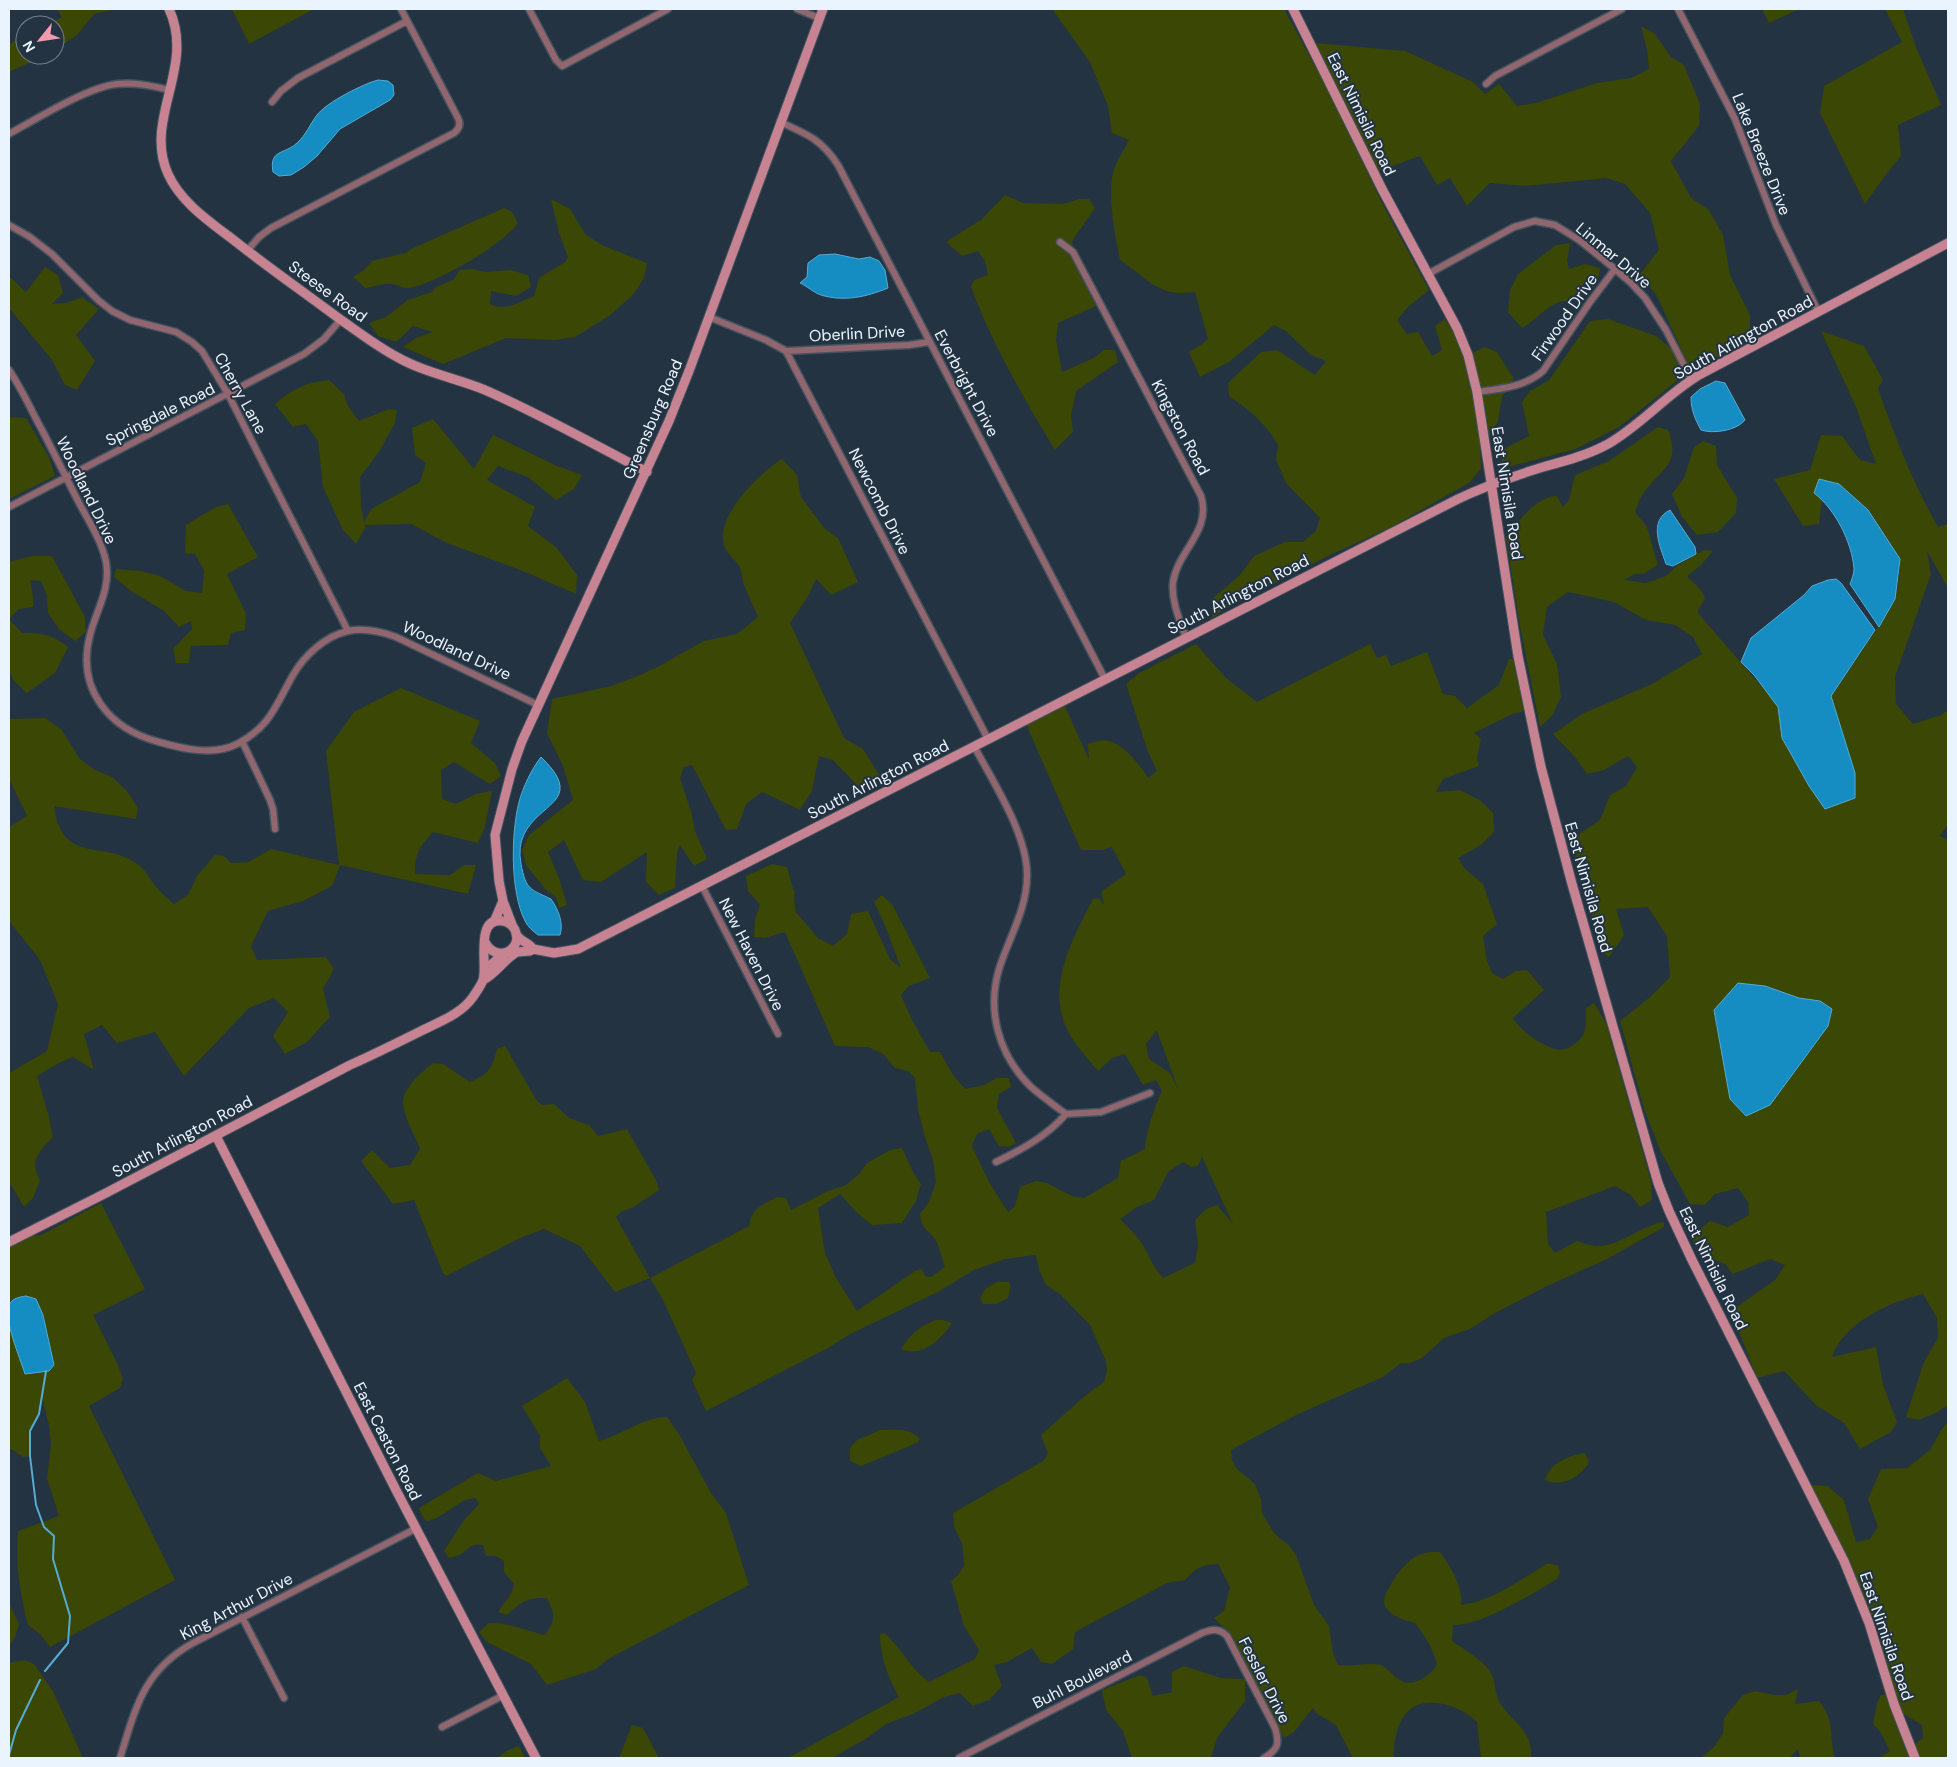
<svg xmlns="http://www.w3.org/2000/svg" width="1957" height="1767" font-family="'DM Sans',sans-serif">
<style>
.green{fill:#3b4705;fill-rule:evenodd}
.water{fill:#158cc2;stroke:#55abd4}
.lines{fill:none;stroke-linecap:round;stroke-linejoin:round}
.stream{stroke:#55abd4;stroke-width:2}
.street-casing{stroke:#43525f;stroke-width:9}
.secondary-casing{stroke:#43525f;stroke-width:11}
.street{stroke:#91666f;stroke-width:6}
.secondary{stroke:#c78392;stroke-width:9}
.labels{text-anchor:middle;stroke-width:4;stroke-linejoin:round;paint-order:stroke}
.street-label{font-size:16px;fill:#eaf4fe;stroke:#233341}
</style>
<rect width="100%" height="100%" fill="#233341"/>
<path class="green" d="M57,9H116L94,14L77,35L55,50V25H46L62,17Z
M232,9H314L249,44Z
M1052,9H1284L1330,94L1383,205L1429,290L1408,307L1397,320L1407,334L1418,332L1432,356L1442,350L1435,326L1445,319C1450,326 1455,334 1459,343C1475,380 1480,429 1481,469L1469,483L1388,529L1332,554L1227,608L1212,618V599L1239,576L1254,556L1285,542H1303L1316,531L1320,518L1286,483L1276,460L1278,445C1265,423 1250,410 1229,396L1228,383L1261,352L1277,350L1315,375L1326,361L1311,355L1286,331L1274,325L1229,362L1200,377L1189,352L1202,344L1208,339L1195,292C1157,297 1150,280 1120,260C1115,235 1105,188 1116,164C1120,156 1125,148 1129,140L1112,133L1108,106L1090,62Z
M1762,9H1799L1769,23Z
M1885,9H1903L1916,47L1941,105L1898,125L1901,156L1884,177L1865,204L1820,113L1824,86L1902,42Z
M1641,26L1655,34L1671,57L1684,65L1700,104L1699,126L1671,161L1691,198L1709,210L1723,235L1730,275L1750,315V339L1691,371L1657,296L1640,274L1659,250L1650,213L1625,184L1606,178L1526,186L1490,183L1467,206L1450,178L1437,185L1420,156L1379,171L1316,43L1405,51L1473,82L1485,94L1499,84L1517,106L1536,103L1597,83L1631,78L1649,69L1647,50Z
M25,36V55H47L9,72V44Z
M1005,195L1023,203L1063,204L1079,199H1089L1095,208L1072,241L1077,269L1096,306L1058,323L1056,340L1062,372L1094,358L1104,350H1115L1118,362L1076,391L1071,416L1073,432L1055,450C1023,397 992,344 971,287L974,280L988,275L985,261L978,251L962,256L946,242L982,219Z
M551,199L570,209L586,235L604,246L647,263L644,278L633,295L609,316L575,337L554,340L506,338L443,364L403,347L416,338L433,332L413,326L396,342L378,336L369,323L386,317L408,300L432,292L436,287L453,280L460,270L472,269L486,272L511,270L528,275L531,287L516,296L491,291L490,304C504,312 520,302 534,296L539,278L565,262L568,257L559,233Z
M504,208L512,212L518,223C503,245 436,283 410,288C404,289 398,285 392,284C384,283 373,287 365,288L353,277L364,270L372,261L405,253L413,248Z
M1570,243L1567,260L1569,269L1585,264L1600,268C1600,281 1590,296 1576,299C1568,301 1561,300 1553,305C1542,311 1533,322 1522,328L1508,312L1510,290L1518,274L1556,245Z
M45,267L58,275L63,293L52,304L66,303L82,297L99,309L76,335L95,361L77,390L65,385L52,360L9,308V276L26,292Z
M1608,319L1656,336L1673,350L1683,376L1619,427L1576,449L1500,469L1504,449L1529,436L1522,402L1530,391L1549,380L1590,321Z
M1821,331L1864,346L1883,380L1878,388C1894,435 1913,483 1938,527L1948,524V588L1927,551L1931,574L1895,677L1896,704L1913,724L1941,715L1948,710V824L1940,836L1948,840V1405L1936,1413L1918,1420L1906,1417L1924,1362L1938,1338L1937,1318L1923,1294C1890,1302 1844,1322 1832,1357L1876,1347L1883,1385L1897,1422L1891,1432L1860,1449L1844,1423L1816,1405L1784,1371L1757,1378L1731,1311L1775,1280L1785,1265L1770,1259L1733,1274L1725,1264L1707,1256L1693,1242L1698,1231L1710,1221L1728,1227L1749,1215L1748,1202L1738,1188L1715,1194L1705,1205L1690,1204L1660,1150L1644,1109L1620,1021L1649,998L1670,977L1667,936L1648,907L1616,909L1624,935L1609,957L1601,951L1572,839L1600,820L1610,795L1626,786L1637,767L1628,756L1604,770L1587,774L1575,757L1553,734L1582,714L1652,684L1702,654L1693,637L1675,625L1646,620L1614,602L1568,592L1547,607L1543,635L1557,664L1561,697L1552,716L1540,727L1519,621L1506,537C1517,522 1537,496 1557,496L1563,507L1569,500L1575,475L1609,461L1658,427L1668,430C1682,465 1660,469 1643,494C1639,499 1638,506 1635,512L1647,527L1658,565L1643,574H1635L1624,580L1646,583L1666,576L1678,565L1704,550L1713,551L1701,565L1687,576L1701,590L1705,598L1697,612L1777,704L1783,738L1809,786L1826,809L1855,773L1831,696L1890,609C1898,593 1899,576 1900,559L1822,499L1819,524L1803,526L1774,479L1810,470L1821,435L1842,436L1860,460L1876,464L1856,407ZM1765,986L1799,998L1820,1001L1794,1069L1770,1105Z
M1484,347L1497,352L1514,379L1502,397L1498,421L1489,436L1471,354Z
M329,380L344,394L348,406L359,421L389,409L397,410L395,423L379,452L360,477L361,506L364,522L371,509L420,482L426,463L415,455L412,428L433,419L474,469L493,435L557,466L582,475L574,489L556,500L528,477L498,466L487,480L535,507L528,526L557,548L577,575L576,594L523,571L447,543L411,524L365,525V528L356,544L343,530L323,487L318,441L306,424L293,427L275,404C294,388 305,383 329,380Z
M9,417L26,418L49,457L55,476L9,499Z
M1703,441L1716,446L1717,465L1737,498L1736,513L1718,532L1697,535L1682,517L1672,494L1684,478L1694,447Z
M782,459L797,475L801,497L825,529L838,538L858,582L831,595L816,579L807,598L790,623L844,738L863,749L883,781L873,789L858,786L833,760L819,756L812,791L800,810L762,792L746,804L737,829L726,830L692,765L684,767L680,778L691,811L695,831L707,859L694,866L680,845L677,853L675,888L659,895L646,882L647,852L601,882L583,880L564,840L548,852L560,881L567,905L559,908L556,897L546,890L526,865L522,850L529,835L573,800L563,766L547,733L552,699L611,686L638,676L661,665L704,641L737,634L758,617C754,606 748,596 744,585C742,579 742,572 739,566C736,560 728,555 725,548C712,519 760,472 782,459Z
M228,504L258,557L227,574L246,614L245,630L231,633L228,645L191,646L189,663H176L173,649L192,629L191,621L179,627L164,611L131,591L114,577L116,569L141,571L160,576L186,591L202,593L204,570L195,554L185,553L186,525L216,507Z
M32,556H52L85,617L86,632L75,641L59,629L48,613L47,596L41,581L30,580L33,597V607L19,609L9,619L22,633C43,633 51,634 68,647L55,673L27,693L13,680L9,669V562Z
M1196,644L1226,678L1257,702L1370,644L1377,658L1386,655L1391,666L1427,652L1443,694L1455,696L1467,708L1499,685L1509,659H1513L1524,711L1510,715L1474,733L1481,739L1477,757L1479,766L1443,779L1436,792L1460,790L1481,801L1493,813L1494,832L1481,845L1458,858L1464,868L1483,884L1497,924L1483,936L1487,961L1492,973L1503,979L1516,971L1527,970L1544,990L1513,1018C1519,1030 1547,1050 1561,1050C1569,1049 1579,1042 1583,1035C1587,1029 1585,1016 1586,1008L1594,1003L1606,1023L1651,1181L1652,1200L1640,1207L1631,1195L1615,1186L1546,1212L1548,1244L1555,1253L1577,1241C1583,1243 1593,1247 1600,1246C1623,1244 1642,1225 1664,1222V1227L1607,1259L1545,1287L1495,1313L1470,1329L1444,1338L1422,1358L1410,1363H1401L1383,1377L1298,1414L1231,1450L1232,1460L1237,1469L1255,1484L1261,1499L1262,1513L1272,1530L1279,1538L1288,1544L1296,1555L1314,1605L1329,1626L1333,1653L1338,1665C1353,1667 1367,1662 1381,1665C1388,1668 1393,1676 1400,1680C1413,1688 1430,1676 1437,1665C1433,1648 1425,1636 1415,1623C1405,1621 1385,1614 1384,1602C1384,1595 1388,1590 1391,1584C1403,1565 1415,1550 1440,1552C1450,1566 1464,1588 1461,1605C1494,1601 1519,1580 1547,1564H1553L1558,1566L1560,1572L1557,1579C1533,1594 1480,1626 1453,1625L1452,1641C1462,1648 1486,1662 1491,1673C1496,1682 1494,1693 1500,1703C1513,1724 1533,1729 1531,1758H1481L1477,1722C1468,1713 1456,1707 1443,1704C1406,1695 1393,1726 1394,1758H1353L1336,1725L1316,1713L1313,1708L1294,1732L1284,1738L1230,1634L1214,1618L1224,1611L1230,1587L1218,1564C1201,1565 1196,1568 1185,1580L1167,1583L1075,1632L1073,1649L1052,1664L1041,1662L1032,1648L1007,1662L994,1665L1002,1686L989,1700L973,1706L960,1693L944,1697L913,1714L886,1724L867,1738L832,1758H788L899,1697C888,1677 880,1658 880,1634L885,1633C901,1648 911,1669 929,1682L975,1659L979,1650L964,1626L951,1581L958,1575L964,1566L962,1543L954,1527L953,1513L1043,1461L1048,1454L1041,1435L1086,1395L1104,1382L1107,1371L1106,1361L1090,1325L1060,1294L1046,1285L1039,1270L1036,1255L1005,1259L974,1270L936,1293L850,1334L828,1348L706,1411L692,1380L696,1373L663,1300L650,1278L615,1292L580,1246L544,1229L520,1238L446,1276L443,1273L414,1200L393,1204L361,1161L372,1150L390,1168L410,1165L420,1149C415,1136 404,1117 403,1104C402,1088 422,1072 433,1063L443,1064L470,1082C489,1074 492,1068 497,1049L505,1046L537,1101L542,1105L554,1104L569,1118L589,1125L598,1136L627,1129L656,1180L659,1190L632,1208L622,1211L616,1217L650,1278L749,1226C751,1208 763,1205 777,1197L786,1198L791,1210L828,1191L846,1185L859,1174L867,1163L890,1150L902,1148L913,1172L921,1184L916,1201L902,1223L872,1225L856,1212L840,1194L818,1208L825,1253L836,1278L857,1311L915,1271L922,1269L925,1276L931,1277L945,1267C942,1259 940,1248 936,1241C928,1228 922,1232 920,1214L929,1202L936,1182L933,1160L924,1134L918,1109L915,1078L908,1071L895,1068L883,1054L868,1047L835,1046L785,932L765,938L754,937L755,919L760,905L748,891L746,876L772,864L787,867L794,892L795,911L818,938L833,946L847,934L851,914L868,911L890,959L901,968L884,923L874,902L882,895L892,904L930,978L909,986L901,995L912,1020L930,1052H940L953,1075L965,1089L984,1085L997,1078H1009L1011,1087L999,1094L997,1108L1016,1143L1009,1147L999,1146L989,1129L977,1134L972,1146L989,1182L1008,1212L1015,1206L1020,1187L1036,1181L1047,1183L1072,1196L1084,1198L1118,1178L1121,1161L1145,1149C1147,1127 1154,1110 1162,1090L1156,1080L1143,1085L1125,1054L1112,1058L1098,1071C1088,1059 1075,1045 1068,1031C1045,988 1073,938 1093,899L1099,898L1104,905L1101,892L1126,874L1112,847L1102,850H1081L1026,724L1065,706L1089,760L1088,744C1092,743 1099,740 1104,740C1121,741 1140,764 1148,778L1157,771L1148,752L1126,684L1139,673ZM1156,1031H1157L1178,1089L1170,1073L1149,1059L1146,1044ZM1202,1157L1233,1224L1217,1205L1206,1209L1195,1220L1198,1246L1195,1263L1163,1278C1153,1266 1151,1260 1144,1247C1138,1236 1128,1228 1120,1219L1137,1207L1154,1200L1168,1172L1183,1162L1191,1167L1198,1166Z
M401,688L480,721L471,743L495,763L501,776L490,784L454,762L441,770L442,799L456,804L476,794L492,791L485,827L478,843L433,832C420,846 414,855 415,874L450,875L464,865H476L468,894L340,865L332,886L303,901L268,911L251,946L257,960L326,957L334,969L323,989L330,1017L307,1042L285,1054L273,1036L288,1012L274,998L249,1008L184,1076L155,1032L117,1043L102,1025L84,1034L94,1070L73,1057L59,1063L37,1076L49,1117L53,1137C39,1152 29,1160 40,1180L33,1198L24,1207L9,1182V1073L47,1051L58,1004L40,960L9,921V827L27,816L9,779V719L45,718L61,729L80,759L95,770L112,777L127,791L138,808L136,819L54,806C62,867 106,838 140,866C147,872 151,881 157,888C162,894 168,899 174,904L188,895L197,876L215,855L224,856L231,863L249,862L271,849L339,865L326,751L354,712Z
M101,1203L145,1289L93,1315L118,1365L123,1379L120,1388L89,1406L175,1580L50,1647L40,1634L28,1625C20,1594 15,1564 18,1531L59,1516L47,1478L51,1445L49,1425L42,1397L39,1414L30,1431V1456L23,1457L11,1449L9,1450V1326L17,1347L50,1371L54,1365L43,1315L14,1299L9,1305V1245L24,1237L41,1235Z
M997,1282H1009L1011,1285L1008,1298L996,1304H983L980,1298L985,1289Z
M936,1320H943L952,1323C941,1340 922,1358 901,1349C910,1335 920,1325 936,1320Z
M567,1378L585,1402L599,1441C622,1435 643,1417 667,1417L679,1434L711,1493L726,1513L749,1585L608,1659L596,1669L547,1685L531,1664L487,1642L479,1632L489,1623C510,1623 526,1630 545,1635C556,1619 555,1615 547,1598C527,1597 521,1602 507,1615L498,1612C505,1600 512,1597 514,1584L504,1572V1561L496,1556H486L483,1545C468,1542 468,1552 457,1556C455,1557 452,1557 449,1558L444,1551L464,1520L479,1504L476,1498C460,1497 444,1519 426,1521L422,1516L419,1508L478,1473L496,1481L551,1466L540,1448V1436L522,1406Z
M1948,1422V1758H1921L1915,1744L1923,1738L1922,1725L1902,1713L1847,1556L1811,1485L1828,1486L1844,1500L1856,1542L1870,1539L1878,1527L1868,1499L1881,1469L1907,1468L1930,1450L1942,1429Z
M880,1430C894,1430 910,1427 920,1439L917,1443L861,1466L850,1461V1448L857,1440Z
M1585,1453L1589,1462C1581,1477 1562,1488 1545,1480C1551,1462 1568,1456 1585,1453Z
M9,1603L19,1624L15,1637L9,1647Z
M25,1660L34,1664L53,1691L83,1758H9V1663Z
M1184,1666L1221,1678L1245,1679V1701L1217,1738L1211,1758H1132L1123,1731L1106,1710L1102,1690L1140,1675L1147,1678L1153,1696L1172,1692V1672Z
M1798,1689L1795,1704L1819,1701C1835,1720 1829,1738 1835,1758H1800L1798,1749L1790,1758H1701L1714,1747L1723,1733L1724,1718L1743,1695L1755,1691L1774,1695H1786Z
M1887,1694L1909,1758H1879L1890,1751L1881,1733L1873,1724L1877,1703L1881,1695Z
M632,1725L643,1728L659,1758H619Z
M519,1746L525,1758H497L508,1750Z"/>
<path class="water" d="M378,80L388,81L393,85L394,95L390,100L340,129L317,156L304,167L291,175L279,176L273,172C269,149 284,155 297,143C306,135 310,124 317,115C327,102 363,84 378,80Z
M835,254L859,259L870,257L879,261L885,270L888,288C866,297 844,302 821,295C814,293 807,286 800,283L807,277L808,263L819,255Z
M1716,381L1725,383L1745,420C1736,431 1713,434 1701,430C1695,419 1691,410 1691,397L1700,389Z
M1819,479L1839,484L1868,510L1900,559L1895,599L1879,627L1850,584C1852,579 1854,573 1854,569C1852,542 1835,509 1814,493Z
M1670,510L1695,547L1696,554L1673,566L1666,564C1660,546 1648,521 1670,510Z
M1836,579L1841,583L1875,630L1831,696L1855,773V798L1825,809L1809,786L1782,738L1778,707L1754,675L1741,662L1751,638L1804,595L1812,586L1828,580Z
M541,757C548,764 559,775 560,786C563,810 512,816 521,864C526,890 530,889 551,899C558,909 564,923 560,935H538C533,931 528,927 525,921C510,891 511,834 519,802C523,787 531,770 541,757Z
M1738,983L1765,986L1799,998L1820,1001L1832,1009L1828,1026L1770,1105L1746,1116L1730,1099L1714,1010Z
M26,1296L36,1299L43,1315L54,1365L49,1371L25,1374C20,1358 3,1318 9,1305C12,1298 20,1297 26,1296Z"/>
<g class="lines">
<path class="stream" d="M45,1671L68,1643L70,1616L53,1559L54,1536L44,1527L36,1505L30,1456V1431L39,1414L46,1371
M9,1755L16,1730L40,1680"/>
<g class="street-casing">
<path id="street" d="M529,9L556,60L562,66L668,9
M797,9L819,18
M1678,9L1735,119L1776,225L1818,311
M1486,84L1495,76L1622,9
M272,102L281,91L298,78L407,21
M780,122C807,134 822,140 838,165L1105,679
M9,134C36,119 88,87 117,84C135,82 152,86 170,90
M9,225L30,237L52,254L98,300L112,311L130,320L176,332L192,342L202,351L228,394L348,631
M1060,242L1073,252L1201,496C1212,531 1178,550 1173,582C1171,601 1180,621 1186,638
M247,251L259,237L271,228L454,133C459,129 461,124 458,118L401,9
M1428,274L1514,227L1535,221L1555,225L1579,240L1615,269L1631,283L1645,298L1666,330L1691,379
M709,317L766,340L786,351L988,739
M786,351L909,345L929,342
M9,370C22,389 31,410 42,430C54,453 66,477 78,501C88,520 102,541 106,562C111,589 96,611 90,635C76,689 109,729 159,742C183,749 214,756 237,744C270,727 276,705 293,675C304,656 325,636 348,631C363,628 382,632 396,637L538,705
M1477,392C1500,389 1525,387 1543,371L1590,302L1615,269
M9,507L304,354L324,339L341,319
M242,741L270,800L273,809L275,829
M974,746C993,782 1028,835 1027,876C1027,908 1010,936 1000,966C986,1009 998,1054 1030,1086C1041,1096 1054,1105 1066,1114
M702,886L778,1034
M1066,1114L1101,1112L1150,1093
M996,1162C1021,1150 1047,1136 1066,1114
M242,1617L284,1698
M442,1727L504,1695
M120,1758C136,1707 143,1671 193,1643L417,1528
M959,1758L1202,1633C1212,1629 1219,1628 1227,1636L1275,1728C1280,1743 1278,1750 1264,1758"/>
</g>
<g class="secondary-casing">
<path id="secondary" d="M169,9C196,67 143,119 168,174C182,205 215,225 240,245C272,270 305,293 337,317C357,331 376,346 397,357C425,373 456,378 485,390C540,414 593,444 647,472
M1293,9L1382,189L1457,328L1468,355L1477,392L1518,656L1541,767L1572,884L1658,1183L1669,1211L1692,1260L1844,1561L1869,1623L1894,1704L1915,1758
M494,922L503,901
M513,927L503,901L499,881L495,835L512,769L522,741L669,421L689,371L823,9
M516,934C520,942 529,942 533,949
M506,953L530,951L533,949L554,953L578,949L1458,499C1485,486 1514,476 1543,467C1565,461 1588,455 1608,444C1641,425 1666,395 1699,375L1948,243
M484,971L504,953
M483,980C496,974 504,959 517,952
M216,1136L397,1492L536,1758
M9,1242L106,1193L350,1065C375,1054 399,1042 423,1030C441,1021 461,1014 473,997C476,992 481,986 483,980C488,966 474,916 503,921C509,922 513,926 515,930C524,950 496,964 485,942"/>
</g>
<use href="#street" class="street"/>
<use href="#secondary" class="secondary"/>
</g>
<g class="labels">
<g class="street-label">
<text transform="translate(1362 114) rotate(64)" y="6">East Nimisila Road</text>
<text transform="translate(1762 154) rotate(68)" y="6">Lake Breeze Drive</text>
<text transform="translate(1614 255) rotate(40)" y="6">Linmar Drive</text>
<text transform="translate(328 291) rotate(36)" y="6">Steese Road</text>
<text transform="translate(1564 317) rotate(-55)" y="6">Firwood Drive</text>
<text transform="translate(857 333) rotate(-3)" y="6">Oberlin Drive</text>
<text transform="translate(1743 337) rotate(-29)" y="6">South Arlington Road</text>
<text transform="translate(967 383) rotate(62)" y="6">Everbright Drive</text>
<text transform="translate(241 393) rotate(61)" y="6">Cherry Lane</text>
<text transform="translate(160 414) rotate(-27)" y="6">Springdale Road</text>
<text transform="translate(652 419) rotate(-67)" y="6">Greensburg Road</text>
<text transform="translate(1181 427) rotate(62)" y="6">Kingston Road</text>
<text transform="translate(87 490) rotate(64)" y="6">Woodland Drive</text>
<text transform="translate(1508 493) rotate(81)" y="6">East Nimisila Road</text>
<text transform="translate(880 501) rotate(63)" y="6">Newcomb Drive</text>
<text transform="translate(1238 594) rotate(-27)" y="6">South Arlington Road</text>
<text transform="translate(457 650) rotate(25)" y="6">Woodland Drive</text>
<text transform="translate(878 779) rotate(-27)" y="6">South Arlington Road</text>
<text transform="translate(1589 887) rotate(74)" y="6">East Nimisila Road</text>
<text transform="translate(752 954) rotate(63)" y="6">New Haven Drive</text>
<text transform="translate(182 1136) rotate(-28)" y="6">South Arlington Road</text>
<text transform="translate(1714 1268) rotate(64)" y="6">East Nimisila Road</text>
<text transform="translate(388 1441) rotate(63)" y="6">East Caston Road</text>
<text transform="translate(236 1606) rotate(-28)" y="6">King Arthur Drive</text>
<text transform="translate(1887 1636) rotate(71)" y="6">East Nimisila Road</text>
<text transform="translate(1082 1679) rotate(-27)" y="6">Buhl Boulevard</text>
<text transform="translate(1265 1680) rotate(63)" y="6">Fessler Drive</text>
</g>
</g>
<rect width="1957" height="1767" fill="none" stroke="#eaf4fe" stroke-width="20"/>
<g transform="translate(40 40) rotate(240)"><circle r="24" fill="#233341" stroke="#73808d"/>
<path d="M0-4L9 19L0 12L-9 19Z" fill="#f29aae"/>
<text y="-8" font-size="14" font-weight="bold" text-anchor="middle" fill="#eaf4fe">N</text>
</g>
</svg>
